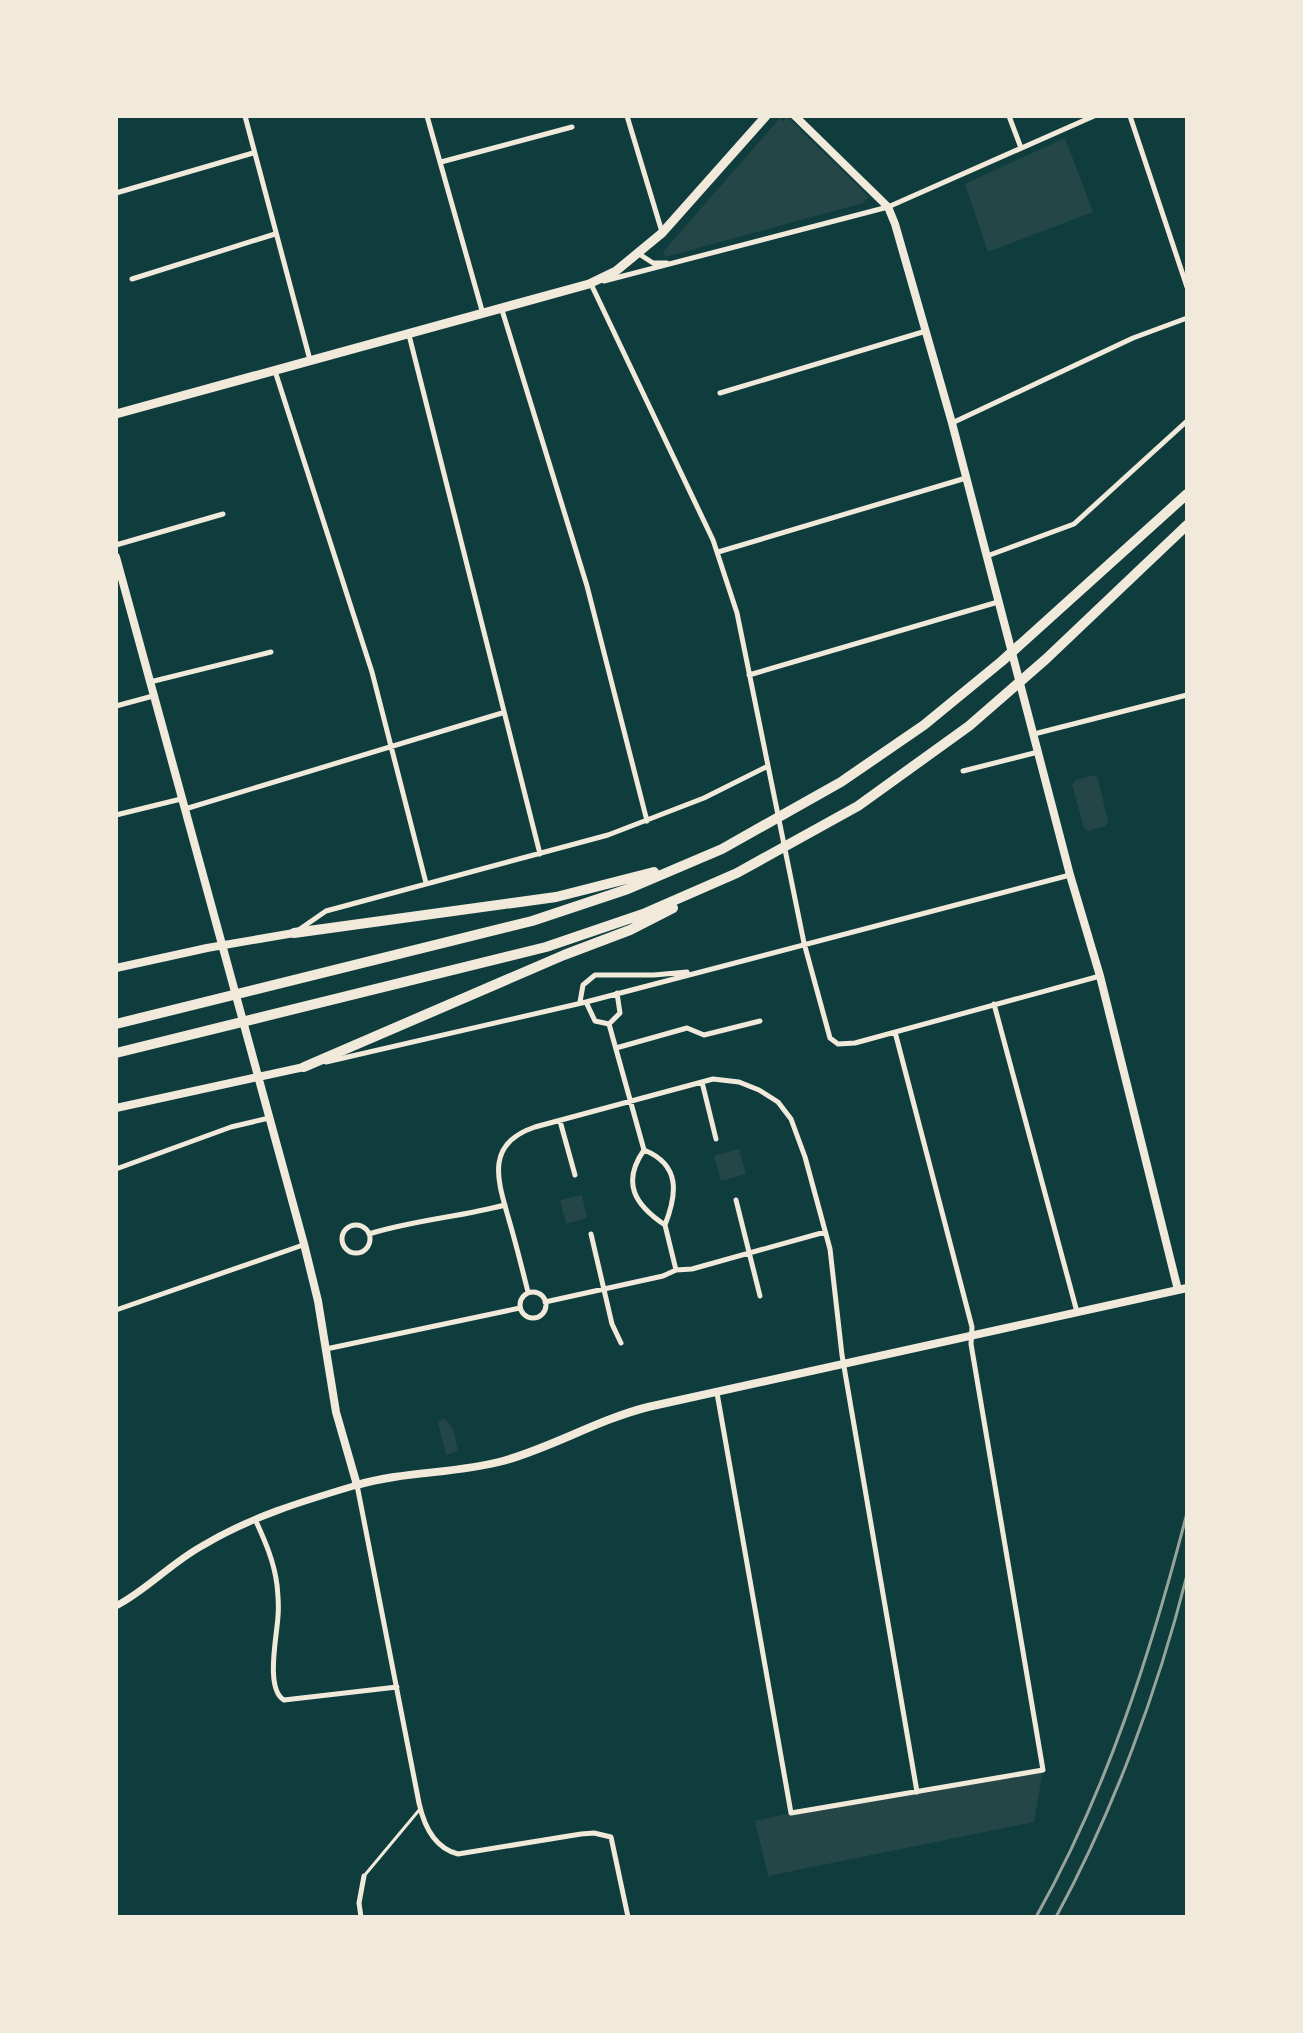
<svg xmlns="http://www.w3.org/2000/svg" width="1303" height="2033" font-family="Arial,sans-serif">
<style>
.green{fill:#244646}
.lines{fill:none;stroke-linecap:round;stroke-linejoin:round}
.service{stroke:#f1e9da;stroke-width:3}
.minor{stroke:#f1e9da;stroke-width:5}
.tertiary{stroke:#f1e9da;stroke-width:7}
.secondary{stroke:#f1e9da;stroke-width:8}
.primary{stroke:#f1e9da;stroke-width:9}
.motorway{stroke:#f1e9da;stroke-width:10}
.rail{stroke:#97a49c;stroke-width:3}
</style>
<rect width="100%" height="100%" fill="#0f3d3e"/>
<path class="green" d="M787,117L869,197L863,203L665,257L663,252L780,118L783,121Z
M1065,138L1093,212L988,252L965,184Z
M1093,775L1098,779L1108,822L1105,826L1088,831L1084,828L1072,785L1076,780Z
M739,1149L746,1174L721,1181L714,1156Z
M582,1195L587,1218L566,1224L560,1200Z
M444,1419L453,1428L458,1451L446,1455L438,1422Z
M1043,1770L1034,1822L768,1876L755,1821L791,1813Z"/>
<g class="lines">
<path class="service" d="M364,1876L420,1809"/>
<path class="minor" d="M245,116L310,360
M427,116L483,314
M627,116L662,232
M1009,116L1021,148
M1130,116L1187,287
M441,162L572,127
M116,193L253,153
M639,254L653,263H667
M132,279L275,234
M604,281L888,207L1094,116
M591,284L713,540L737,613L804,943L830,1038L838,1044L855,1043L1100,976
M502,310L587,586L647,821
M409,335L540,854
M275,371L372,672L426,883
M720,393L926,331
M952,423L1133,338L1187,318
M116,545L223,514
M718,552L966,478
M987,556L1074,524L1187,421
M749,675L998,602
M150,682L271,652
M116,706L153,696
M1034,734L1187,695
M963,771L1038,752
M185,809L502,713
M116,815L181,799
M300,929L326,911L608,835L704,798L768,766
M580,1002L583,985L595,975H654L687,972
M586,1002L595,1021L609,1024L620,1013L617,993
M994,1004L1077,1312
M609,1024L644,1150
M616,1048L687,1028L704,1035L760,1021
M326,1062L586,1002L1070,875
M702,1082L716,1139
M560,1121L575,1175
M644,1150C621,1183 635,1205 665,1225
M644,1150C681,1165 677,1194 665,1225
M116,1169L231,1127L269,1118
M736,1200L760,1296
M342 1239a14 14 0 1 1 28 0a14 14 0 1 1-28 0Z
M665,1225L676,1270
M369,1234C414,1220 460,1217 505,1205
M591,1234L612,1324L621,1343
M528,1292C522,1268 516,1244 509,1220C498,1181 484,1144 535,1127L713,1079L739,1082L759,1090L778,1102L791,1119L805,1157L830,1249L842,1355L917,1792
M520 1305a13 13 0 1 1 26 0a13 13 0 1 1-26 0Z
M545,1302L663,1276L676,1270L692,1269L825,1232
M116,1310L303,1245
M326,1349L520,1308
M717,1393L791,1813L1043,1770L971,1344L972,1327L895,1032
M357,1485L419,1803C424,1826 434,1848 458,1854L581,1834L594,1833L611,1837L628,1917
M255,1519C265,1541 274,1561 277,1585C278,1595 279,1606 278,1616C277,1636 265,1689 284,1700L397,1687
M361,1917L359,1903L364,1876"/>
<path class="tertiary" d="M116,1606C147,1590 171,1563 202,1546C250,1517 303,1501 357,1485"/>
<path class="secondary" d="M795,116L888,207L895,224L952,423L1070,875L1100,976L1178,1290
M116,557L304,1244L318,1301L336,1412L357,1485C404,1471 455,1474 503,1461C553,1447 597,1420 648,1407L1187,1288
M116,968L207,948L294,933
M116,1108L304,1067"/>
<path class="primary" d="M116,414L589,284L616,271L662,233L766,116"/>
<path class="motorway" d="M294,933L556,897L654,872
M116,1024L532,921L628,889L722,849L841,782L924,725L1002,661L1187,494
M116,1053L546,947L643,914L737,873L858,806L969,726L1046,659L1187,525
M304,1067L564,955L630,930L673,908"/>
<path class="rail" d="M1036,1917C1107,1791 1151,1652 1187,1513
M1056,1917C1113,1812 1158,1690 1187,1575"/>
</g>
<rect width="1303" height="2033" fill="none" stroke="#f1e9da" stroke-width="236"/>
</svg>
